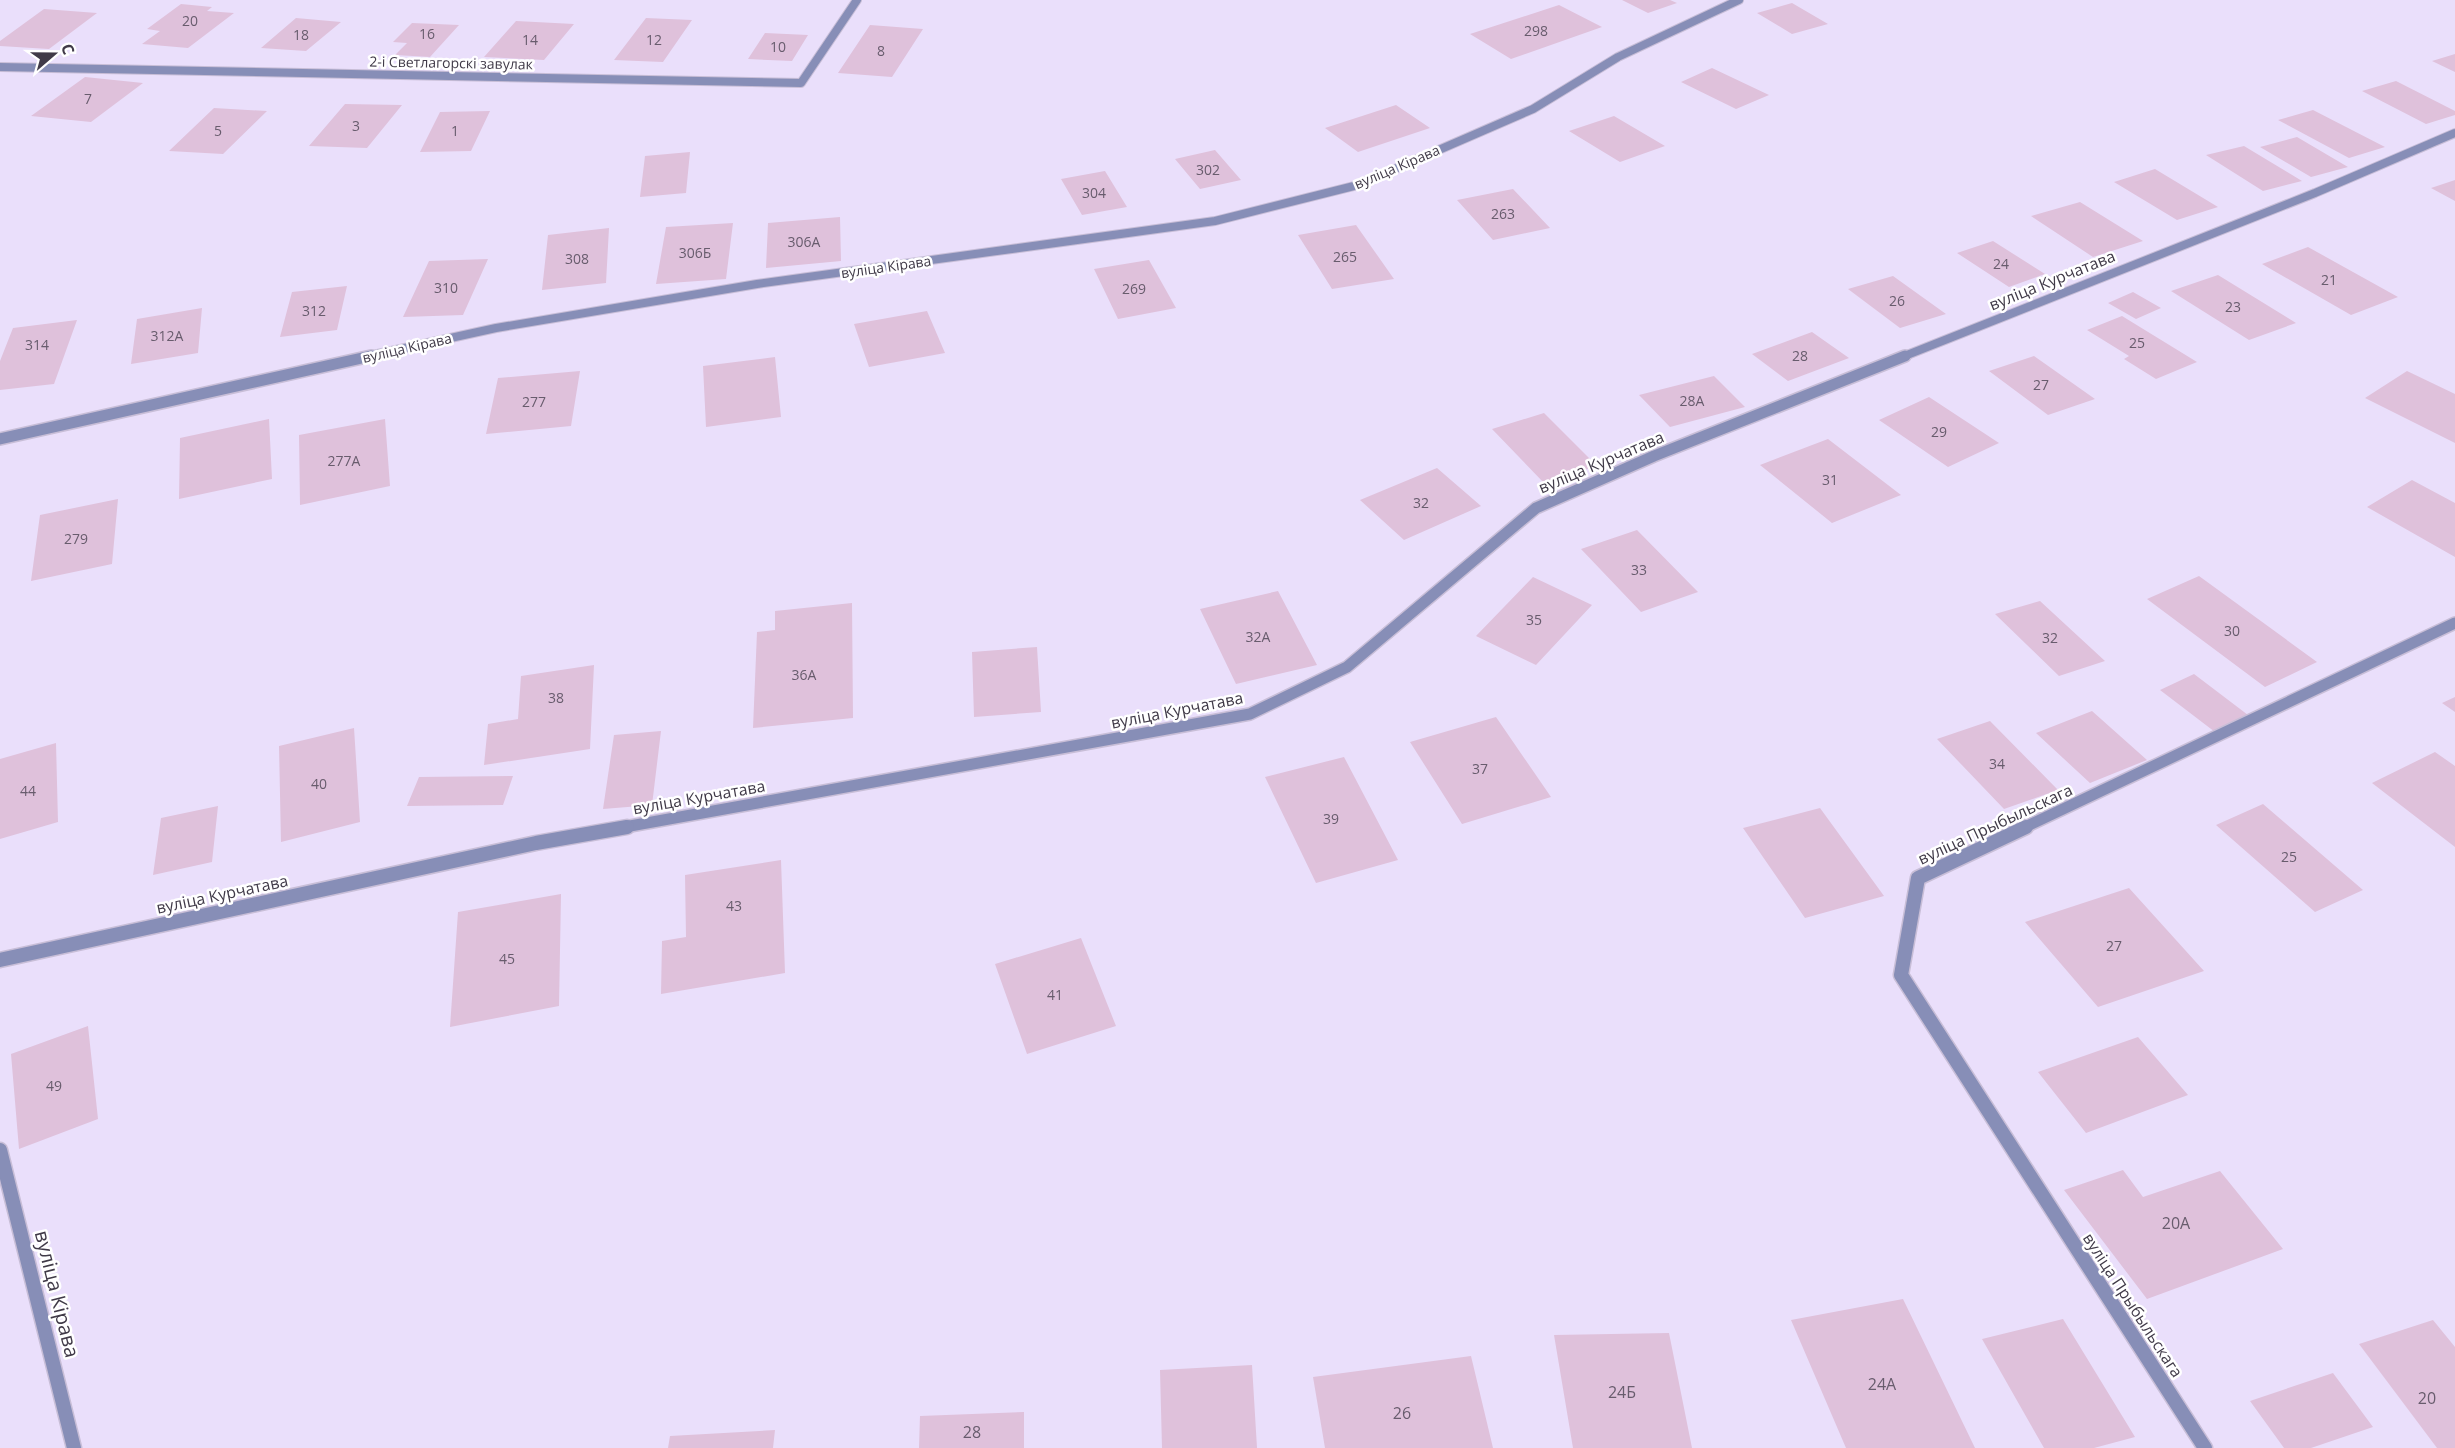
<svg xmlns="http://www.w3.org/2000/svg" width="2455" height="1448" font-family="'Open Sans',sans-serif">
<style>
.building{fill:#dfc1db}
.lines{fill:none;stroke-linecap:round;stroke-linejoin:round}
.minor-far2-casing{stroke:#c8bed7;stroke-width:10}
.minor-far1-casing{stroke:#c8bed7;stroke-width:14}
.minor-casing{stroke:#c8bed7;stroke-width:17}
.minor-far2{stroke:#878eb7;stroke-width:8}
.minor-far1{stroke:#878eb7;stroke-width:11}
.minor{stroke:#878eb7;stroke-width:14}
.labels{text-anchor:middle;stroke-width:5;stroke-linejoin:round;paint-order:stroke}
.number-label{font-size:14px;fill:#685c6d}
.far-street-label{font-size:14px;fill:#403a48;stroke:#fff}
.street-label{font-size:16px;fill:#403a48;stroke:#fff}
.near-number-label{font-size:16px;fill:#685c6d}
.near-street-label{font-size:20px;fill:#403a48;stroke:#fff}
</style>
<rect width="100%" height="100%" fill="#eadffb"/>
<path class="building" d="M1622,0H1670L1677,3L1648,13Z
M1792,3L1828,24L1792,34L1757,13Z
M181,4L212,7L207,11L234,13L188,48L142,44L160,31L147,29Z
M1559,5L1602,27L1511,59L1470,34Z
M44,9L97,13L49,49L0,46V41Z
M296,18L341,22L306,51L261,48Z
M646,18L692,20L663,62L614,60Z
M516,21L574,24L544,60L484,57Z
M412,23L459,25L430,57L395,55L407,43L393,42Z
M870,25L923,29L892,77L838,73Z
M765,33L808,35L792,61L748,59Z
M2455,54V72L2432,61Z
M1712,68L1769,95L1736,109L1681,82Z
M85,77L143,83L91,122L31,116Z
M2396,81L2455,111V115L2426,124L2362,91Z
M345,104L402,105L367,148L309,146Z
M1396,105L1430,128L1358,152L1325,128Z
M214,108L267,111L223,154L169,151Z
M2313,110L2385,147L2349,158L2278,120Z
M490,111L471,151L420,152L440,112Z
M1614,116L1665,146L1620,162L1569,131Z
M2297,137L2348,167L2311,177L2260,147Z
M2244,146L2302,181L2263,191L2206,155Z
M1215,150L1241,180L1200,189L1175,159Z
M690,152L686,193L640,197L645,156Z
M2155,169L2218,207L2177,220L2114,182Z
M1105,171L1127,207L1082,215L1061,179Z
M2455,180V201L2431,188Z
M1513,189L1550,228L1493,240L1457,200Z
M2080,202L2143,241L2093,257L2031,216Z
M840,217L841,261L766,268L768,223Z
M733,223L726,279L656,284L666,227Z
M1356,225L1394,279L1332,289L1298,235Z
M609,228L606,283L542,290L548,235Z
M1993,241L2045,274L2009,287L1957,253Z
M2308,247L2398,297L2351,315L2262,264Z
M488,259L463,315L403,317L429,261Z
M1149,260L1176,308L1118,319L1094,269Z
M2218,275L2296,323L2249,340L2171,291Z
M1893,276L1946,314L1900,328L1848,289Z
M347,286L337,330L280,337L292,292Z
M2133,292L2161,308L2136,319L2108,303Z
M202,308L198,353L131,364L137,319Z
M927,311L945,353L869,367L854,324Z
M2122,316L2197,362L2156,379L2124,359L2129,356L2087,330Z
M77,320L54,384L0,390V361L13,328Z
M1812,332L1849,358L1788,381L1752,354Z
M2034,356L2095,399L2048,415L1989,371Z
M775,357L781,417L706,427L703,366Z
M580,371L571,426L486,434L498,378Z
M2407,371L2455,394V443L2365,398Z
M1714,376L1745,407L1670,427L1639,395Z
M1929,397L1999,443L1948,467L1879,420Z
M1544,413L1597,466L1544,483L1492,429Z
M269,419L272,479L179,499L180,438Z
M385,419L390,486L300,505L299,435Z
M1828,439L1901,495L1832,523L1760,465Z
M1437,468L1481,506L1404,540L1360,500Z
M2412,480L2455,503V557L2367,507Z
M118,499L112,564L31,581L40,515Z
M1637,530L1698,592L1641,612L1581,549Z
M2199,576L2317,662L2265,687L2147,599Z
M1533,577L1592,605L1536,665L1476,636Z
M1278,591L1317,665L1236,684L1200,609Z
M2040,601L2105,661L2059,676L1995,614Z
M852,603L853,718L753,728L757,632L775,630V611Z
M1037,647L1041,712L974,717L972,652Z
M594,665L590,749L484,765L488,724L518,719L521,676Z
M2194,674L2248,715L2215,732L2160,690Z
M2455,697V712L2442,703Z
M2092,711L2147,760L2090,783L2036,733Z
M1496,717L1551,797L1462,824L1410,742Z
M1990,721L2058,790L2004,809L1937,739Z
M354,728L360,822L281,842L279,746Z
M661,731L652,805L603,809L614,735Z
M56,743L58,822L0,839V759Z
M2435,752L2455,766V847L2372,783Z
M1344,757L1398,860L1316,883L1265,777Z
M513,776L503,805L407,806L419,777Z
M2263,804L2363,890L2315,912L2216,825Z
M218,806L212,862L153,875L161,818Z
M1820,808L1884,896L1805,918L1743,828Z
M781,860L785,973L661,994L662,941L686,937L685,875Z
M2129,888L2204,971L2098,1007L2025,922Z
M561,894L559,1006L450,1027L458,912Z
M1081,938L1116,1026L1027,1054L995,964Z
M88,1026L98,1119L19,1149L11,1054Z
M2138,1037L2188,1095L2086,1133L2038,1072Z
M2123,1170L2143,1197L2220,1171L2283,1249L2147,1299L2064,1190Z
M1903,1299L1975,1448H1846L1791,1320Z
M2063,1319L2135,1437L2094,1448H2044L1982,1339Z
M2433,1320L2455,1347V1448H2437L2359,1344Z
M1669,1333L1692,1448H1573L1554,1335Z
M1471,1356L1493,1448H1325L1313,1377Z
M1252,1365L1257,1448H1162L1160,1370Z
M2333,1373L2373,1427L2311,1448H2284L2250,1401Z
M1024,1412V1448H919L920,1416Z
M775,1430L773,1448H668L670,1436Z"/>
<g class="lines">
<g class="minor-far2-casing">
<path id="minor-far2" d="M0,67L801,83L857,0
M364,357L496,328L757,284L1215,221L1358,185L1533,109L1618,57L1739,0
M1902,357L2315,193L2455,133"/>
</g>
<g class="minor-far1-casing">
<path id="minor-far1" d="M0,439L371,356
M619,828L1250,714L1347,667L1536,508L1654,456L1905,356
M2023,828L2455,623"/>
</g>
<g class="minor-casing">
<path id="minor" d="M2026,827L1918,878L1901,975L2205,1448
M0,960L536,843L627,827
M0,1150L74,1448"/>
</g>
<use href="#minor-far2" class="minor-far2"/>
<use href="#minor-far1" class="minor-far1"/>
<use href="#minor" class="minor"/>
</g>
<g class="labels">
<g class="number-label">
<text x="190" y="26">20</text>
<text x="1536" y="36">298</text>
<text x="427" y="39">16</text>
<text x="301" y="40">18</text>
<text x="530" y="45">14</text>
<text x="654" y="45">12</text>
<text x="778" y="52">10</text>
<text x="881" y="56">8</text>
<text x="88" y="104">7</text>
<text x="356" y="131">3</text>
<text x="218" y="136">5</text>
<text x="455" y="136">1</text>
<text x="1208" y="175">302</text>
<text x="1094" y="198">304</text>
<text x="1503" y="219">263</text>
<text x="804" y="247">306А</text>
<text x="695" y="258">306Б</text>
<text x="1345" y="262">265</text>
<text x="577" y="264">308</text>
<text x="2001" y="269">24</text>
<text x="2329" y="285">21</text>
<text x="446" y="293">310</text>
<text x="1134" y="294">269</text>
<text x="1897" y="306">26</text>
<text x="2233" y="312">23</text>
<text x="314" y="316">312</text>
<text x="167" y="341">312А</text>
<text x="2137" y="348">25</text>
<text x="37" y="350">314</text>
<text x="1800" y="361">28</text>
<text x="2041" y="390">27</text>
<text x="1692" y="406">28А</text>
<text x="534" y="407">277</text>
<text x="1939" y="437">29</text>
<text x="344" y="466">277А</text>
<text x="1830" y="485">31</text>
<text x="1421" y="508">32</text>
<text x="76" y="544">279</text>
<text x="1639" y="575">33</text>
<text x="1534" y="625">35</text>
<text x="2232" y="636">30</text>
<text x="1258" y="642">32А</text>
<text x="2050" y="643">32</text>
<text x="804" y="680">36А</text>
<text x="556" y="703">38</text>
<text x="1997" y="769">34</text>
<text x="1480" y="774">37</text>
<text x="319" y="789">40</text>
<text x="28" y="796">44</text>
<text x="1331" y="824">39</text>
<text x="2289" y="862">25</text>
<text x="734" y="911">43</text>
<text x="2114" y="951">27</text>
<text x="507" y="964">45</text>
<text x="1055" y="1000">41</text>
<text x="54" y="1091">49</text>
</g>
<g class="far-street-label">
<text transform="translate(451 63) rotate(1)" y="5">2-і Светлагорскі завулак</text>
<text transform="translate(1397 167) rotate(-23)" y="5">вуліца Кірава</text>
<text transform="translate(886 267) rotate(-8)" y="5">вуліца Кірава</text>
<text transform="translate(407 348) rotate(-13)" y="5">вуліца Кірава</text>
</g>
<g class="street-label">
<text transform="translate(2052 280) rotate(-22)" y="6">вуліца Курчатава</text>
<text transform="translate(1601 462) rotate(-23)" y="6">вуліца Курчатава</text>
<text transform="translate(1177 710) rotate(-11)" y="6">вуліца Курчатава</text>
<text transform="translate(699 797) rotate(-10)" y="6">вуліца Курчатава</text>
<text transform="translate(1995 824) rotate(-25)" y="6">вуліца Прыбыльскага</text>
<text transform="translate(222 894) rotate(-12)" y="6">вуліца Курчатава</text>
<text transform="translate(2133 1305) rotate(57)" y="6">вуліца Прыбыльскага</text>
</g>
<g class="near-number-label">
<text x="2176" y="1229">20А</text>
<text x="1882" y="1390">24А</text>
<text x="1622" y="1398">24Б</text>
<text x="2427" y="1404">20</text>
<text x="1402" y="1419">26</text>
<text x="972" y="1438">28</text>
</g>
<g class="near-street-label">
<text transform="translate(57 1294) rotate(76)" y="7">вуліца Кірава</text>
</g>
</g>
<g transform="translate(54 54) rotate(70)" stroke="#ffffff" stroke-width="4.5" paint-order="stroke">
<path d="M0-4.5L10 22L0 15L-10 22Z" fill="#403a48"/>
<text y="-9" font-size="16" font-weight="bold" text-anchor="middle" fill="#403a48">С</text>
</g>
</svg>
